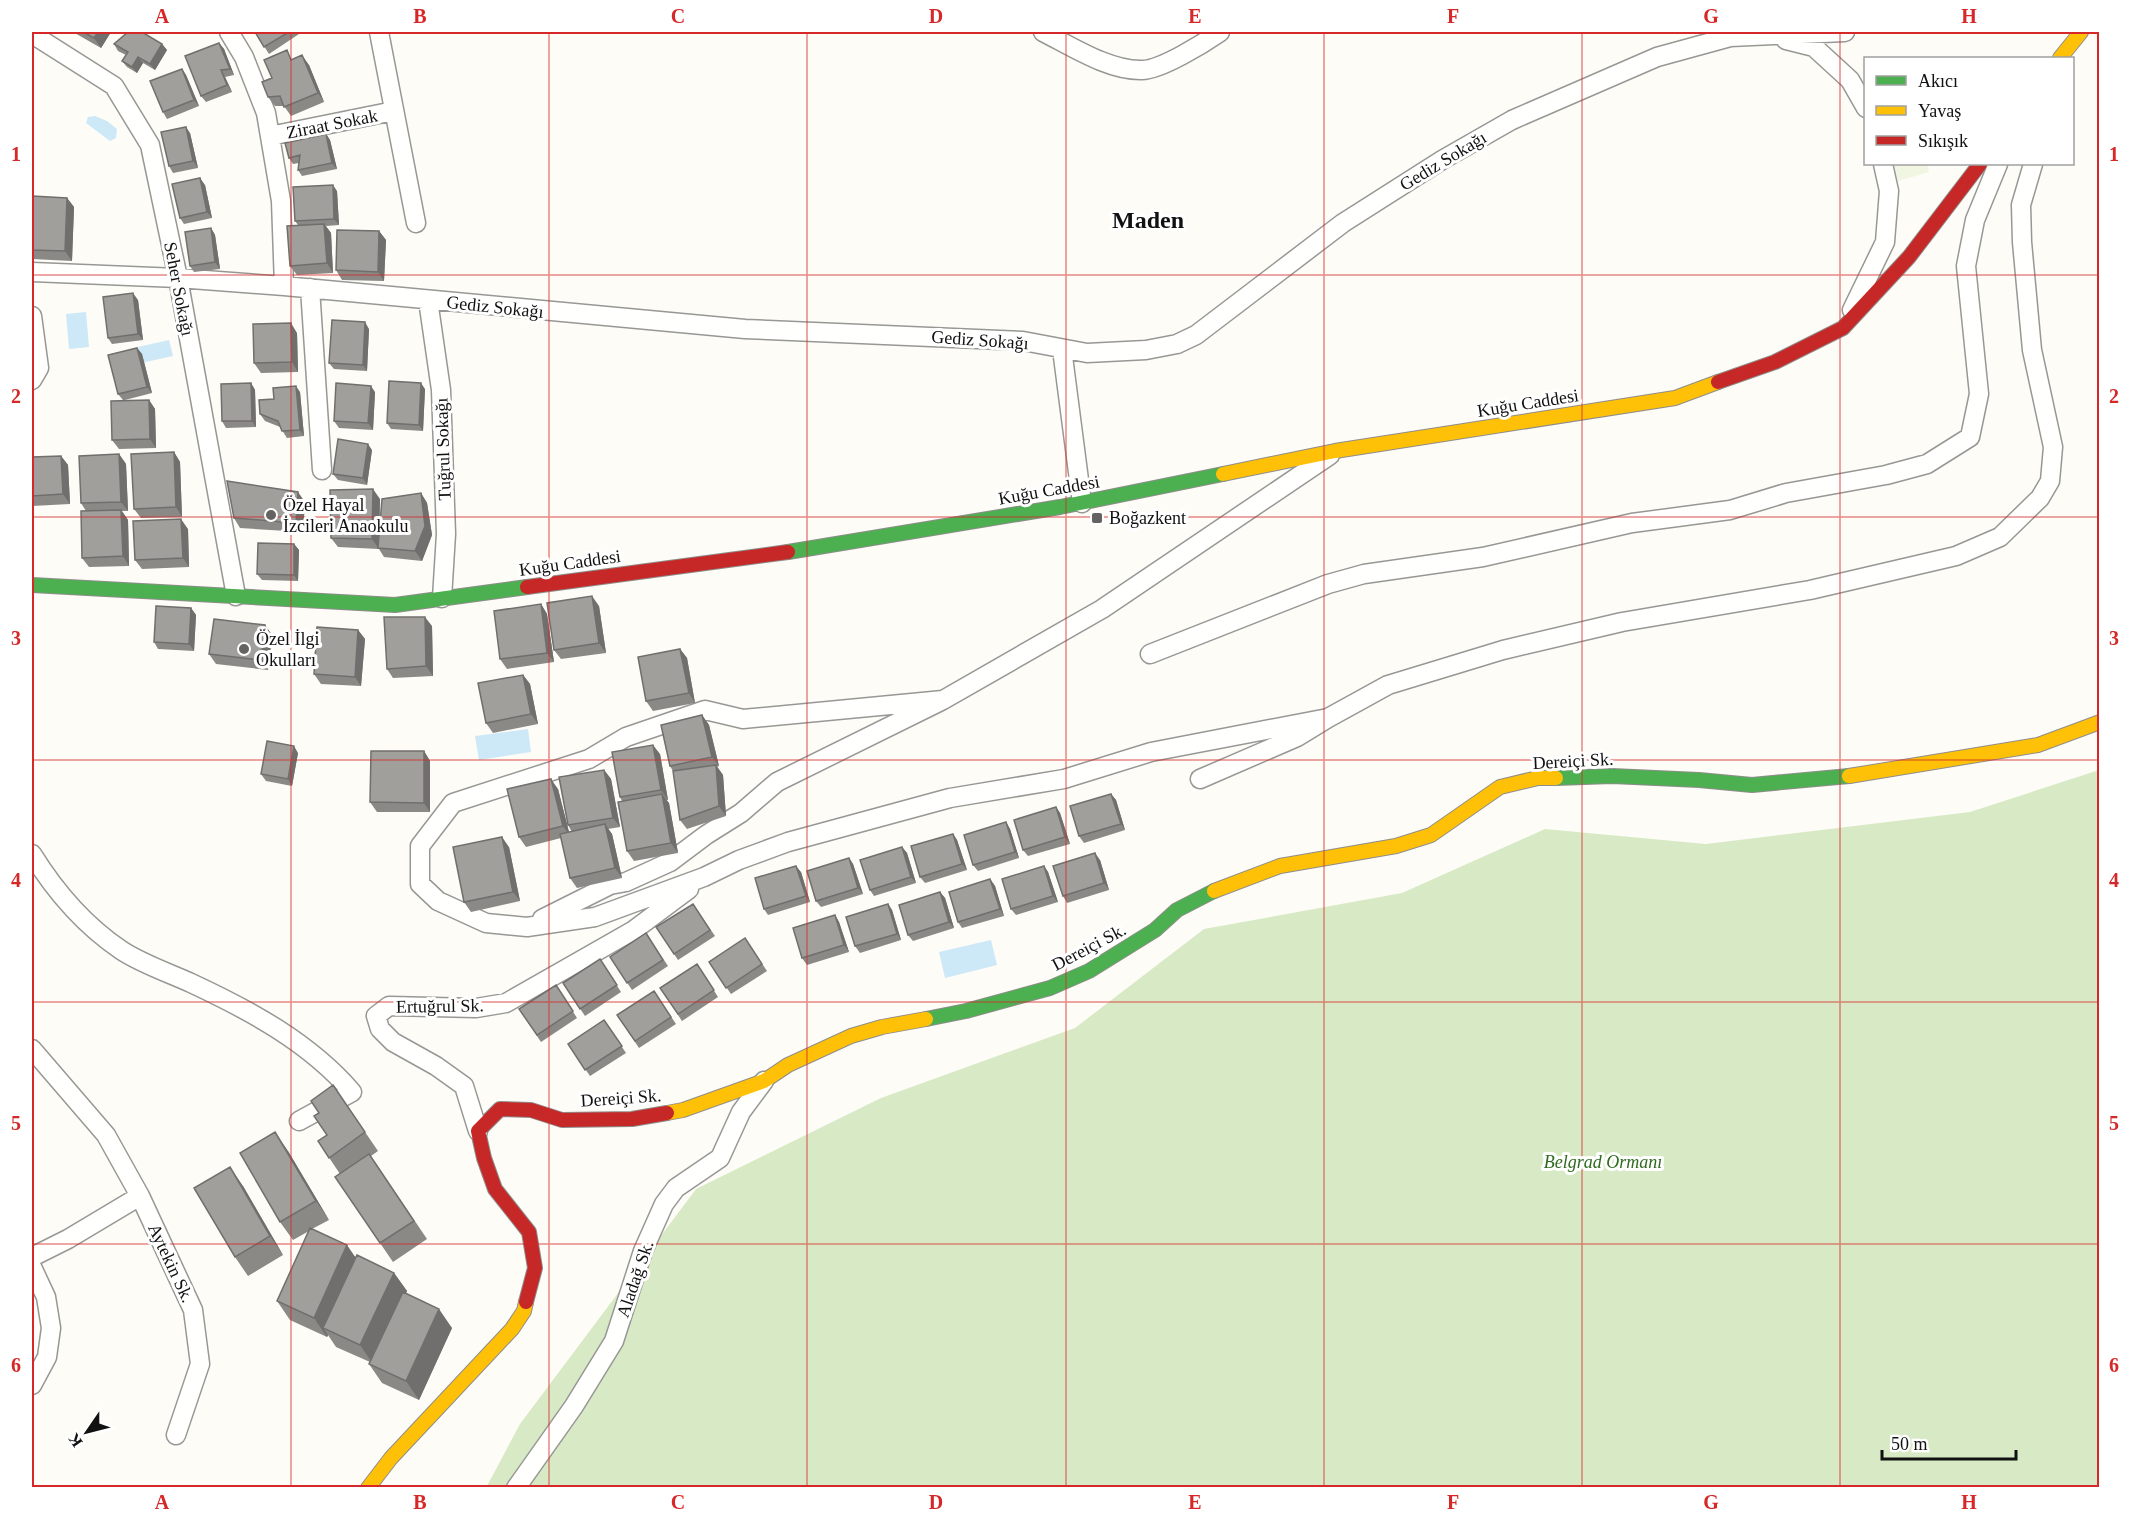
<svg xmlns="http://www.w3.org/2000/svg" width="2131" height="1519" font-family="'Times New Roman',serif">
<style>
.forest{fill:#d8eac5}
.pitch{fill:#f0f6e1}
.water{fill:#cde8f7}
.lines{fill:none;stroke-linecap:round;stroke-linejoin:round}
.street-casing{stroke:#979795;stroke-width:21}
.fast-casing{stroke:#8e8d8b;stroke-width:16}
.slow-casing{stroke:#8e8d8b;stroke-width:16}
.jam-casing{stroke:#8e8d8b;stroke-width:16}
.street{stroke:#fffffe;stroke-width:18}
.fast{stroke:#4caf50;stroke-width:14}
.slow{stroke:#ffc107;stroke-width:14}
.jam{stroke:#c62828;stroke-width:14}
.wall{fill:#8a8986}
.shaded-wall{fill:#716f6d}
.building{fill:#a19f9c;stroke:#716f6d;stroke-width:1.5}
.grid{fill:none;stroke:#d62828;stroke-width:1.5;stroke-opacity:0.55}
.poi-dot{fill:#646362;stroke:#fff;stroke-width:2}
.labels{text-anchor:middle;stroke-width:6;stroke-linejoin:round;paint-order:stroke}
.street-label{font-size:18px;fill:#111;stroke:#fff}
.poi-label{font-size:18px;fill:#111;stroke:#fff;text-anchor:start}
.park-label{font-size:18px;font-style:italic;fill:#2f6b1f;stroke:#fff}
.district-label{font-size:24px;font-weight:bold;fill:#111;stroke:#fff}
.neatline{fill:none;stroke:#d62828;stroke-width:2}
.grid-label{font-size:20px;text-anchor:middle;font-weight:bold;fill:#d62828}
</style>
<rect width="100%" height="100%" fill="#fdfcf7"/>
<path class="forest" d="M2099,770V1487L486,1488L520,1424L696,1189L881,1098L1075,1028L1204,929L1402,893L1545,829L1706,844L1970,812Z"/>
<path class="pitch" d="M1893,164H1927L1929,172L1898,181Z"/>
<path class="water" d="M95,116L107,121L117,129L116,138L110,141L86,123L88,117Z
M86,312L89,347L69,349L66,314Z
M169,340L173,356L141,363L138,347Z
M528,729L531,752L479,760L475,736Z
M991,940L997,965L945,978L939,952Z"/>
<g class="lines">
<g class="street-casing">
<path id="street" d="M229,32L244,57L266,113L281,201L284,286
M379,32L416,223
M1043,32C1071,46 1109,71 1142,70C1161,70 1204,43 1220,32
M32,34L114,86L150,145L178,278L236,596
M1786,40L1814,47L1850,80L1866,108
M270,136L394,111
M32,272L178,278L284,286L745,329L1023,341L1087,353L1146,350L1177,344L1196,335L1343,223L1442,160L1512,120L1657,57L1730,37L1845,32
M310,288L322,470
M428,300L441,390L446,534L442,598
M1852,310L1885,242L1889,191L1883,164
M32,316L39,368L32,380
M1062,349L1082,503
M1150,654L1328,584L1364,574L1483,557L1632,523L1730,510L1786,493L1886,475L1927,464L1970,437L1979,394L1966,266L1975,220L1998,164
M943,700L743,719L705,710L626,737L589,759L453,803L420,846V884L438,901L486,923L527,927L595,917L704,877L739,860L788,842L950,798L1064,779L1151,752L1328,718
M1200,779L1297,737L1328,718L1388,685L1503,650L1622,622L1810,590L1956,556L2000,537L2040,498L2050,481L2053,447L2032,350L2022,242L2021,205L2033,164
M32,854C55,891 84,925 121,950C140,963 169,973 191,983C249,1010 309,1042 352,1092L299,1121
M542,919L610,885L626,882L670,862L706,835L741,813L777,782L943,700L1102,609L1330,455
M32,1049L106,1135L140,1196L193,1310L200,1364L176,1435
M478,1131L464,1086L436,1066L393,1042L380,1029L376,1016L389,1006L476,1008L506,1003L634,930L689,889
M32,1257L68,1239L140,1196
M32,1267L46,1297L51,1328L47,1357L32,1385
M516,1488L574,1406L614,1341L643,1251L664,1204L676,1188L720,1158L741,1112L764,1081"/>
</g>
<g class="fast-casing">
<path id="fast" d="M788,552L1060,507L1223,474
M32,585L395,605L527,587
M1556,778L1612,776L1699,780L1752,785L1849,776
M926,1019L966,1011L1050,988L1089,971L1155,930L1177,910L1214,891"/>
</g>
<g class="slow-casing">
<path id="slow" d="M2060,58L2081,32
M1223,474L1335,451L1675,398L1718,382
M1849,776L2038,745L2100,722
M1214,891L1280,866L1396,846L1431,835L1500,787L1538,778H1556
M667,1113L683,1110L764,1081L788,1065L851,1036L882,1027L926,1019
M368,1488L391,1458L512,1329L524,1311L526,1302"/>
</g>
<g class="jam-casing">
<path id="jam" d="M1718,382L1775,362L1843,328L1909,257L1980,164
M527,587L788,552
M526,1302L535,1268L529,1232L495,1189L484,1158L478,1131L500,1109L531,1110L562,1120L632,1119L667,1113"/>
</g>
<use href="#street" class="street"/>
<use href="#fast" class="fast"/>
<use href="#slow" class="slow"/>
<use href="#jam" class="jam"/>
</g>
<path class="wall" d="M73,32H111L101,48Z
M255,32H298L299,34L269,54Z
M219,43L224,49L234,75L225,77L232,92L206,102L201,96Z
M114,44H162L167,50L155,70L143,63L137,73L127,67L122,61L126,55L118,51Z
M293,59L309,65L324,102L291,116L284,106H275L268,97L272,78Z
M182,69L186,75L199,106L167,119L163,112Z
M190,133L198,168L173,173L169,166Z
M326,134L330,140L337,169L302,176L298,170L299,163L293,164L289,158Z
M205,185L212,218L184,224L180,218Z
M337,191L339,225L326,226L331,233L333,273L297,275L290,266L298,225L295,221Z
M32,196L67,198L74,207L72,261L32,259Z
M211,228L215,235L220,269L194,272L190,266Z
M379,231L386,240L384,281L342,280L336,270Z
M138,300L143,340L112,344L108,338Z
M369,329L367,371L334,369L329,363Z
M297,333L298,372L261,373L254,363Z
M137,348L142,354L152,393L125,400H149L155,409L156,448L119,449L112,440L123,400L118,394Z
M251,383L255,390L256,427L226,428L222,421Z
M425,389L423,431L391,429L387,423Z
M300,392L304,436L287,438L280,427L265,421L260,414L274,399Z
M375,392L373,430L339,428L334,421Z
M372,450L367,485L338,480L333,474Z
M174,452L180,462L182,517L141,518L134,509Z
M119,454L126,464L128,511H122L128,520L129,566L89,567L82,558L86,511L81,503Z
M61,456L68,465L70,504L32,506V457Z
M421,493L427,503L432,535L422,561L384,557L379,549L338,547L331,538L380,499L379,533Z
M305,502L303,532L240,528L234,518Z
M188,529L189,567L142,569L135,560Z
M294,544L299,550L298,581L262,580L257,574Z
M541,604L547,614L554,662L507,669L500,659Z
M599,606L606,653L561,659L554,650Z
M191,608L196,615L194,651L158,649L154,642Z
M265,625L272,635L268,670L216,664L209,654Z
M432,626L433,676L393,678L387,669Z
M358,630L365,639L361,686L321,684L314,674Z
M680,649L687,658L695,703L653,711L646,701Z
M523,675L530,684L538,724L493,733L486,723Z
M702,715L709,725L719,766L717,767L723,775L726,816L687,829L680,820L673,771L670,766Z
M424,751L430,761V812H377L370,802Z
M298,753L292,786L266,781L261,774Z
M660,754L668,800H666L669,803L678,853L634,861L627,851L622,801L620,797Z
M604,770L611,779L620,827L608,829L612,834L622,878L577,888L570,878L561,838L526,847L519,837L558,789L569,832H572L568,825Z
M1111,794L1116,800L1125,830L1084,843L1079,836Z
M1056,807L1060,813L1070,844L1028,856L1023,850Z
M1006,822L1010,829L1019,858L978,871L973,865Z
M953,834L957,840L967,870L925,883L920,877Z
M509,847L520,901L471,912L464,902Z
M902,847L907,853L916,883L874,896L870,890Z
M849,858L853,864L863,894L821,907L816,901Z
M1100,860L1109,890L1067,903L1063,896Z
M1044,866L1048,872L1058,902L1016,915L1011,909Z
M801,872L810,902L768,915L764,909Z
M990,879L995,886L1004,916L962,928L958,922Z
M940,892L945,898L954,928L913,941L908,935Z
M693,904L715,936L678,960L656,927Z
M888,904L892,910L901,940L860,953L855,946Z
M835,915L839,922L849,952L807,965L802,958Z
M646,933L668,966L632,990L610,957Z
M745,938L767,971L731,994L709,962Z
M600,959L621,992L585,1016L563,983Z
M697,964L718,997L682,1021L660,988Z
M556,985L577,1018L541,1042L519,1009Z
M654,991L676,1024L639,1048L617,1015Z
M604,1020L626,1053L590,1076L568,1044Z
M333,1085L378,1151L371,1156L427,1239L393,1262L380,1243L340,1174L318,1141L327,1135L319,1113Z
M288,1151L329,1220L312,1229L356,1257L394,1273L407,1291L406,1293L452,1328L419,1400L382,1383L369,1364L370,1362L336,1347L328,1335L327,1337L290,1320L277,1301L309,1231L293,1240L280,1222Z
M243,1186L283,1255L248,1276L235,1257Z"/>
<path class="shaded-wall" d="M98,32H111L101,48L94,38Z
M219,43L224,49L234,75L230,69Z
M162,44L167,50L155,70L150,64Z
M302,55L309,65L324,102L318,93Z
M138,57L143,63L137,73L132,67Z
M182,69L186,75L199,106L194,100Z
M221,70L225,77L232,92L227,85Z
M186,127L190,133L198,168L193,161Z
M326,134L330,140L337,169L332,163Z
M200,178L205,185L212,218L207,212Z
M333,185L337,191L339,225L334,219Z
M67,198L74,207L72,261L65,251Z
M324,224L331,233L333,273L327,263Z
M211,228L215,235L220,269L215,262Z
M379,231L386,240L384,281L378,272Z
M133,293L138,300L143,340L138,334Z
M365,322L369,329L367,371L363,365Z
M291,323L297,333L298,372L292,362Z
M137,348L142,354L152,393L147,387Z
M251,383L255,390L256,427L252,421Z
M421,383L425,389L423,431L419,425Z
M296,386L300,392L304,436L300,430Z
M371,386L375,392L373,430L368,423Z
M149,400L155,409L156,448L150,439Z
M368,444L372,450L367,485L363,478Z
M174,452L180,462L182,517L176,507Z
M119,454L126,464L128,511L121,502Z
M61,456L68,465L70,504L63,494Z
M373,489L380,499L379,549L372,539Z
M298,492L305,502L303,532L296,523Z
M421,493L427,503L432,535L422,561L415,551Z
M121,510L128,520L129,566L123,556Z
M181,519L188,529L189,567L183,558Z
M294,544L299,550L298,581L294,575Z
M592,596L599,606L606,653L599,643Z
M541,604L547,614L554,662L547,653Z
M191,608L196,615L194,651L189,644Z
M425,617L432,626L433,676L426,666Z
M265,625L272,635L268,670L261,660Z
M358,630L365,639L361,686L355,677Z
M680,649L687,658L695,703L689,693Z
M523,675L530,684L538,724L531,714Z
M702,715L709,725L719,766L712,757Z
M653,745L660,754L668,800L661,790Z
M294,746L298,753L292,786L288,779Z
M424,751L430,761V812L424,803Z
M716,765L723,775L726,816L719,806Z
M604,770L611,779L620,827L613,818Z
M551,779L558,789L570,836L563,826Z
M662,794L669,803L678,853L671,843Z
M1111,794L1116,800L1125,830L1121,824Z
M1056,807L1060,813L1070,844L1065,837Z
M1006,822L1010,829L1019,858L1015,852Z
M605,824L612,834L622,878L615,868Z
M953,834L957,840L967,870L962,864Z
M502,837L509,847L520,901L513,892Z
M902,847L907,853L916,883L911,877Z
M1095,853L1100,860L1109,890L1104,883Z
M849,858L853,864L863,894L858,888Z
M796,866L801,872L810,902L806,896Z
M1044,866L1048,872L1058,902L1053,896Z
M990,879L995,886L1004,916L1000,909Z
M940,892L945,898L954,928L949,922Z
M888,904L892,910L901,940L897,934Z
M835,915L839,922L849,952L844,945Z
M275,1132L288,1151L329,1220L316,1201Z
M230,1167L243,1186L283,1255L270,1236Z
M347,1245L360,1264L323,1328L328,1335L327,1337L314,1318Z
M394,1273L407,1291L373,1364L360,1345Z
M439,1309L452,1328L419,1400L406,1381Z"/>
<path class="building" d="M83,32H98L94,38Z
M128,32H142L162,44L150,64L138,57L132,67L122,61L128,52L114,44Z
M255,32H289L264,47Z
M219,43L230,69L221,70L227,85L201,96L185,56Z
M287,50L291,60L302,55L318,93L284,107L280,96L268,97L262,82L272,78L264,60Z
M182,69L194,100L163,112L150,81Z
M186,127L193,161L169,166L161,132Z
M326,134L332,163L298,170L300,155L289,158L285,143Z
M200,178L207,212L180,218L172,184Z
M333,185L334,219L295,221L293,187Z
M32,196L67,198L65,251L32,250Z
M324,224L327,263L290,266L287,226Z
M211,228L215,262L190,266L185,232Z
M337,230L379,231L378,272L336,270Z
M133,293L138,334L108,338L103,297Z
M332,320L365,322L363,365L329,363Z
M291,323L292,362L254,363L253,324Z
M137,348L147,387L118,394L108,355Z
M389,381L421,383L419,425L387,423Z
M251,383L252,421H222L221,384Z
M336,383L371,386L368,423L334,421Z
M296,386L300,430L282,431L278,421L260,414L259,400L274,399L273,388Z
M149,400L150,439L112,440L111,401Z
M338,439L368,444L363,478L333,474Z
M174,452L176,507L134,509L131,454Z
M119,454L121,502L81,503L79,456Z
M61,456L63,494L32,496V457Z
M227,481L298,492L296,523L234,518Z
M373,489L372,539L331,538L330,490Z
M421,493L425,526L415,551L378,548L382,499Z
M121,510L123,556L82,558L81,511Z
M181,519L183,558L135,560L133,521Z
M258,543L294,544V575L257,574Z
M592,596L599,643L554,650L547,603Z
M541,604L547,653L500,659L494,611Z
M156,606L191,608L189,644L154,642Z
M384,617H425L426,666L387,669Z
M214,619L265,625L261,660L209,654Z
M317,627L358,630L355,677L314,674Z
M680,649L689,693L646,701L638,657Z
M523,675L531,714L486,723L478,683Z
M702,715L712,757L670,766L661,725Z
M267,741L294,746L288,779L261,774Z
M653,745L661,790L620,797L612,752Z
M371,751H424V803L370,802Z
M716,765L719,806L680,820L673,771Z
M604,770L613,818L568,825L559,777Z
M551,779L563,826L519,837L507,789Z
M662,794L671,843L627,851L618,802Z
M1111,794L1121,824L1079,836L1070,806Z
M1056,807L1065,837L1023,850L1014,820Z
M1006,822L1015,852L973,865L964,835Z
M605,824L615,868L570,878L560,834Z
M953,834L962,864L920,877L911,846Z
M502,837L513,892L464,902L453,847Z
M902,847L911,877L870,890L860,860Z
M1095,853L1104,883L1063,896L1053,866Z
M849,858L858,888L816,901L807,871Z
M796,866L806,896L764,909L755,878Z
M1044,866L1053,896L1011,909L1002,879Z
M990,879L1000,909L958,922L949,892Z
M940,892L949,922L908,935L899,905Z
M693,904L710,930L674,954L656,927Z
M888,904L897,934L855,946L846,917Z
M835,915L844,945L802,958L793,928Z
M646,933L663,960L627,983L610,957Z
M745,938L762,964L726,988L709,962Z
M600,959L617,985L580,1009L563,983Z
M697,964L714,990L678,1014L660,988Z
M556,985L573,1011L537,1035L519,1009Z
M654,991L671,1017L635,1041L617,1015Z
M604,1020L622,1046L585,1070L568,1044Z
M333,1085L365,1132L329,1158L318,1141L327,1135L314,1116L319,1113L311,1101Z
M275,1132L316,1201L280,1222L240,1153Z
M369,1154L414,1221L380,1243L335,1177Z
M230,1167L270,1236L235,1257L194,1188Z
M310,1228L347,1245L314,1318L277,1301Z
M357,1255L394,1273L360,1345L323,1328Z
M403,1292L439,1309L406,1381L369,1364Z"/>
<path class="grid" d="M291,32V1488M549,32V1488M807,32V1488M1066,32V1488M1324,32V1488M1582,32V1488M1840,32V1488M32,275H2100M32,517H2100M32,760H2100M32,1002H2100M32,1244H2100"/>
<g class="poi-dot">
<circle cx="271" cy="515" r="6"/>
<rect x="1091" y="512" width="12" height="12" rx="3"/>
<circle cx="244" cy="649" r="6"/>
</g>
<g class="labels">
<g class="street-label">
<text transform="translate(332 124) rotate(-11)" y="6">Ziraat Sokak</text>
<text transform="translate(1443 161) rotate(-31)" y="6">Gediz Sokağı</text>
<text transform="translate(179 289) rotate(79)" y="6">Seher Sokağı</text>
<text transform="translate(495 307) rotate(6)" y="6">Gediz Sokağı</text>
<text transform="translate(980 340) rotate(4)" y="6">Gediz Sokağı</text>
<text transform="translate(1528 403) rotate(-9)" y="6">Kuğu Caddesi</text>
<text transform="translate(443 449) rotate(-92)" y="6">Tuğrul Sokağı</text>
<text transform="translate(1049 490) rotate(-10)" y="6">Kuğu Caddesi</text>
<text transform="translate(570 563) rotate(-8)" y="6">Kuğu Caddesi</text>
<text transform="translate(1573 761) rotate(-3)" y="6">Dereiçi Sk.</text>
<text transform="translate(1089 947) rotate(-28)" y="6">Dereiçi Sk.</text>
<text transform="translate(440 1006) rotate(-1)" y="6">Ertuğrul Sk.</text>
<text transform="translate(621 1098) rotate(-4)" y="6">Dereiçi Sk.</text>
<text transform="translate(171 1263) rotate(65)" y="6">Aytekin Sk.</text>
<text transform="translate(635 1279) rotate(-71)" y="6">Aladağ Sk.</text>
</g>
<g class="poi-label">
<text x="283" y="511">Özel Hayal<tspan x="283" dy="21">İzcileri Anaokulu</tspan></text>
<text x="1109" y="524">Boğazkent</text>
<text x="256" y="645">Özel İlgi<tspan x="256" dy="21">Okulları</tspan></text>
</g>
<g class="park-label">
<text x="1603" y="1168">Belgrad Ormanı</text>
</g>
<g class="district-label">
<text x="1148" y="228">Maden</text>
</g>
</g>
<rect width="2131" height="1519" fill="none" stroke="#ffffff" stroke-width="66"/>
<rect x="1864" y="57" width="210" height="108" fill="#ffffff" stroke="#a0a0a0" stroke-width="1.5"/>
<rect x="1876" y="76" width="30" height="9" fill="#4caf50" stroke="#a0a0a0" stroke-width="1.5"/>
<text x="1918" y="87" font-size="18" fill="#111111">Akıcı</text>
<rect x="1876" y="106" width="30" height="9" fill="#ffc107" stroke="#a0a0a0" stroke-width="1.5"/>
<text x="1918" y="117" font-size="18" fill="#111111">Yavaş</text>
<rect x="1876" y="136" width="30" height="9" fill="#c62828" stroke="#a0a0a0" stroke-width="1.5"/>
<text x="1918" y="147" font-size="18" fill="#111111">Sıkışık</text>
<g transform="translate(87 1432) rotate(235)" stroke="#ffffff" stroke-width="4.5" paint-order="stroke">
<path d="M0-4.5L10 22L0 15L-10 22Z" fill="#111111"/>
<text y="-9" font-size="16" font-weight="bold" text-anchor="middle" fill="#111111">K</text>
</g>
<path d="M1882 1450v9h134v-9" fill="none" stroke="#111111" stroke-width="3"/>
<text x="1891" y="1450" font-size="18" fill="#111111" stroke="#ffffff" stroke-width="4.5" paint-order="stroke">50 m</text>
<rect x="33" y="33" width="2065" height="1453" class="neatline"/>
<g class="grid-label">
<text x="162" y="23">A</text>
<text x="420" y="23">B</text>
<text x="678" y="23">C</text>
<text x="936" y="23">D</text>
<text x="1195" y="23">E</text>
<text x="1453" y="23">F</text>
<text x="1711" y="23">G</text>
<text x="1969" y="23">H</text>
<text x="16" y="161">1</text>
<text x="2114" y="161">1</text>
<text x="16" y="403">2</text>
<text x="2114" y="403">2</text>
<text x="16" y="645">3</text>
<text x="2114" y="645">3</text>
<text x="16" y="887">4</text>
<text x="2114" y="887">4</text>
<text x="16" y="1130">5</text>
<text x="2114" y="1130">5</text>
<text x="16" y="1372">6</text>
<text x="2114" y="1372">6</text>
<text x="162" y="1509">A</text>
<text x="420" y="1509">B</text>
<text x="678" y="1509">C</text>
<text x="936" y="1509">D</text>
<text x="1195" y="1509">E</text>
<text x="1453" y="1509">F</text>
<text x="1711" y="1509">G</text>
<text x="1969" y="1509">H</text>
</g>
</svg>
